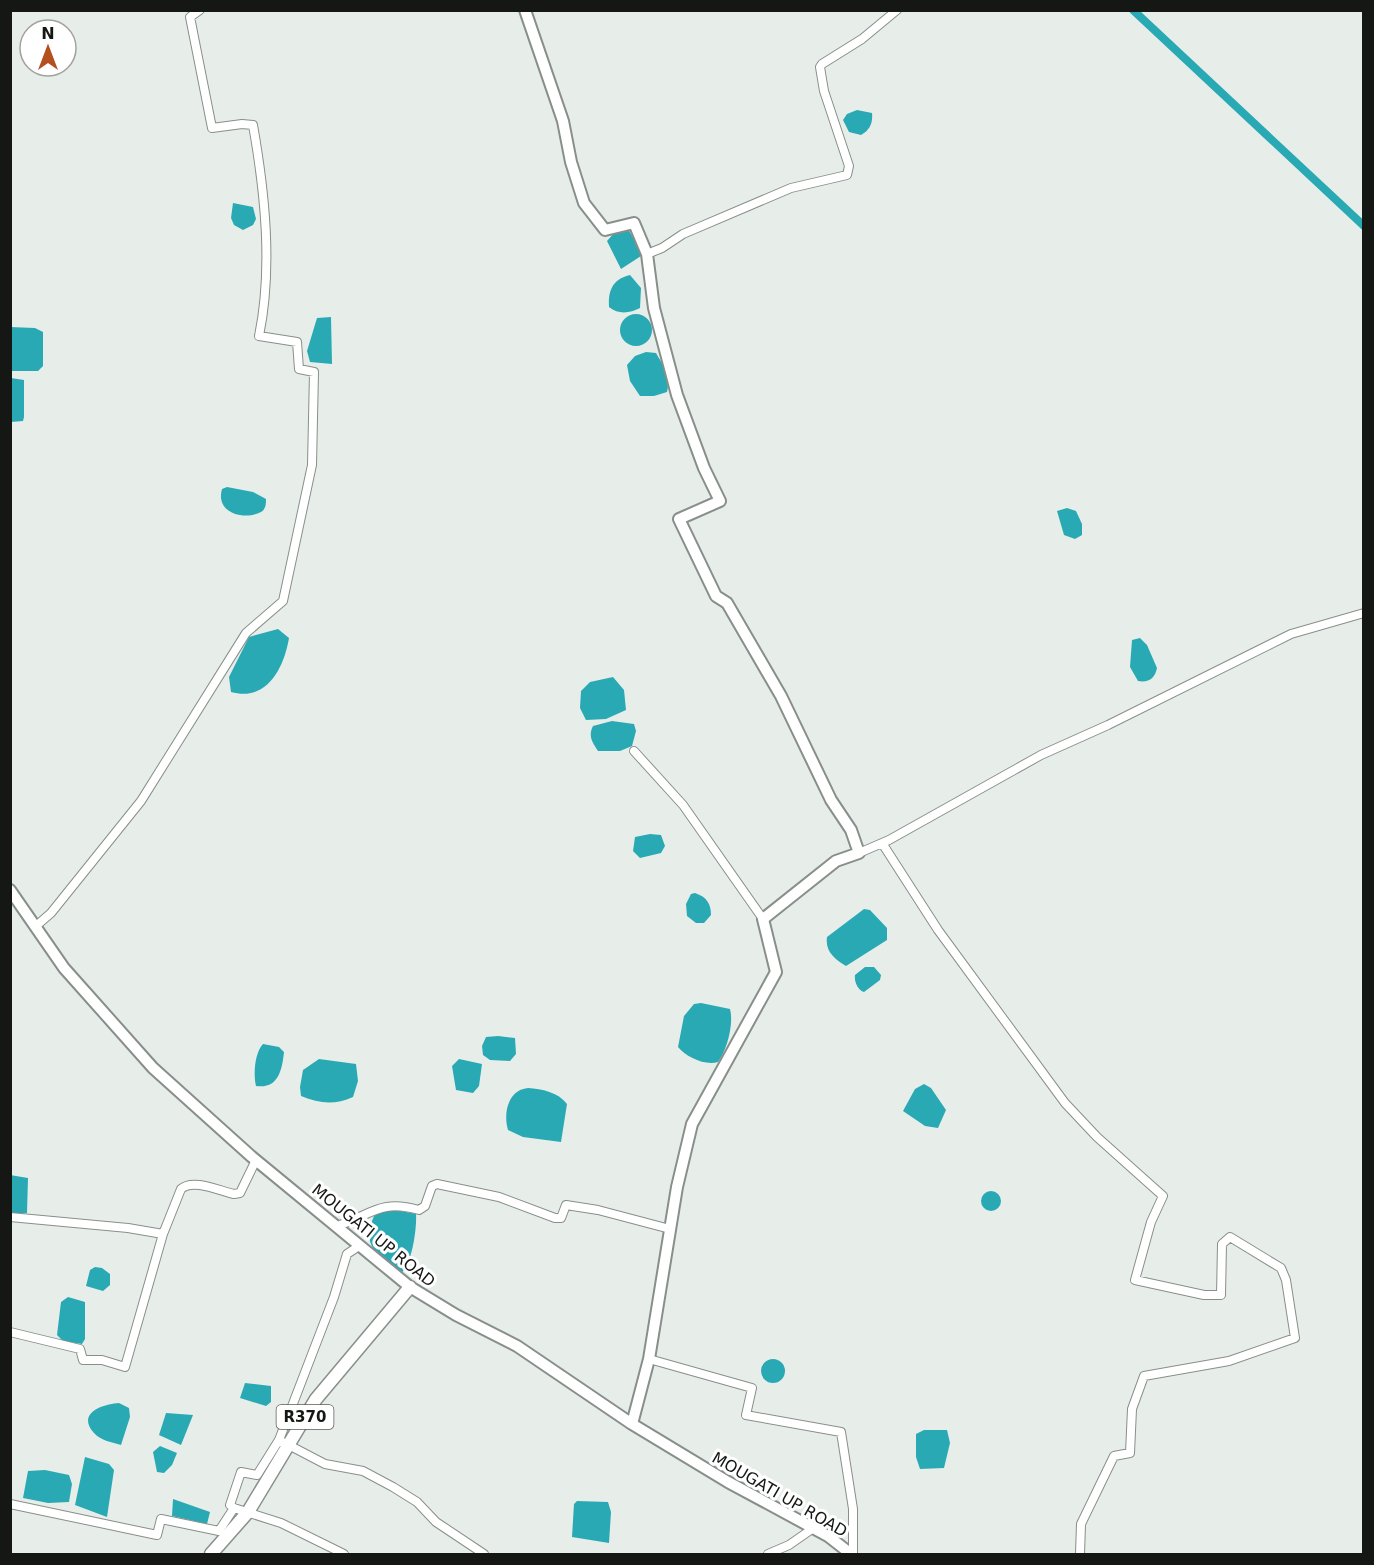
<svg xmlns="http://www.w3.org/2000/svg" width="1374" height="1565" font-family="'DejaVu Sans',sans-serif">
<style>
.water{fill:#29a9b3}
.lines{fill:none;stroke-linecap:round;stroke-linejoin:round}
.canal{stroke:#29a9b3;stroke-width:8}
.street-casing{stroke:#888f8b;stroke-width:10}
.secondary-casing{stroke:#888f8b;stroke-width:14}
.primary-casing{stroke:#888f8b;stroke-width:15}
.street{stroke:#fff;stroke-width:8}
.secondary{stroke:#fff;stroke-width:10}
.primary{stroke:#fff;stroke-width:12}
.labels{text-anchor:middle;stroke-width:6;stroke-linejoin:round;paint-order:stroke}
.shield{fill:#fff;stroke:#5b5d5b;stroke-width:1.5}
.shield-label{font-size:15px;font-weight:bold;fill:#151715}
.street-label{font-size:16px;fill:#151715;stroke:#fff}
</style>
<rect width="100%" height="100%" fill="#e7eee9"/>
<path class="water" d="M857,110L872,113C873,123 870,130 861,135L849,132L843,120L847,114Z
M233,203L253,207L256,219L253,225L243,230L234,225L231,218Z
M628,229L638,245L641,256L621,269L607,241L615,232Z
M630,275L641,288L640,308C630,313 619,315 609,307C608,290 613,279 630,275Z
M620 330a16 16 0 1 1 32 0a16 16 0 1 1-32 0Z
M331,317L332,364L310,362L307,351L317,318Z
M10,327L35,328L43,332V366L38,371H11Z
M646,352L656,353C663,365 671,377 667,392L654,396H640L630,381L627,365L635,356Z
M11,378L24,380V417L23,421L11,422Z
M227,487L253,492L266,499C266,504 266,509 261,512C244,521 215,513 222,489Z
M1067,508L1076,511L1082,524V535L1075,539L1064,535L1057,511Z
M278,629L289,638C284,668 267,702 231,692L229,677L249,637Z
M1140,638L1147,645L1157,668C1155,678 1149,683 1138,681L1130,667L1132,640Z
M613,677L624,690L626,710L606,719L586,720L580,708L581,691L590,682Z
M612,721L634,724L636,731L632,746L620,751H598C592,742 588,736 593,726Z
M650,834L661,835L665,846L661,853L640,858L633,851L635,837Z
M695,893C707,897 711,904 711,915L704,923H696L687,916L686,904L691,894Z
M864,909L870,910L887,928V940L846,966C834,959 825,951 827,937Z
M865,967H874L881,975L880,980L864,992C858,990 854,982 855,975Z
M701,1003L730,1009C734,1024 727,1050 718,1062C705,1066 686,1057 678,1047L684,1016L694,1004Z
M498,1036L515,1038L516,1054L510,1061L490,1060L483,1055L482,1046L486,1037Z
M263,1044L279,1047L284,1052C282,1071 278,1089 256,1086C253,1074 255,1052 263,1044Z
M319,1059L356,1064L358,1081L353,1097C335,1105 320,1104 301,1096L300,1087L303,1070Z
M459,1059L482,1064L479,1086L473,1093L456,1090L452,1066Z
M924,1084L931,1088L946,1110L938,1128L925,1126L903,1111L915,1089Z
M528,1088C542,1089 558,1092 567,1104L561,1142L523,1137L508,1130C503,1113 508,1090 528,1088Z
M10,1175L28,1178L27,1213L11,1214Z
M981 1201a10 10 0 1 1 20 0a10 10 0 1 1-20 0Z
M386,1208L416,1214C417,1228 412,1265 401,1273C380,1253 360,1250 374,1216Z
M95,1267L102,1268L110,1274V1285L103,1291L86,1286L90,1270Z
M68,1297L85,1302V1339L82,1344L63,1341L57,1335L61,1302Z
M761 1371a12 12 0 1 1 24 0a12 12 0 1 1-24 0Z
M245,1383L271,1386V1402L266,1406L240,1398Z
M119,1403L129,1408L130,1417L121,1445C112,1442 101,1441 94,1433C76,1413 103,1404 119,1403Z
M166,1413L193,1415L181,1445L159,1435Z
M924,1430H947L950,1443L944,1468L920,1469L916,1457V1434Z
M160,1446L177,1453L172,1465L164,1473L157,1472L153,1452Z
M85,1457L109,1464L114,1470L107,1517L75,1505Z
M45,1470L69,1475L72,1484L69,1502L48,1503L23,1498L28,1471Z
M173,1499L210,1512L207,1524L172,1516Z
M577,1501L608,1502L611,1512L609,1543L572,1537L574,1504Z"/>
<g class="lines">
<path class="canal" d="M1133,10L1364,226"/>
<g class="street-casing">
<path id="street" d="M647,254L662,248L683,234L791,188L847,175L849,166L824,91L820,67L822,64L862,39L897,10
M634,751L683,805L763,919
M882,843L938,930L1065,1103L1097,1137L1163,1196L1151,1222L1135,1280L1204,1295H1221L1222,1244L1230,1237L1281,1268L1286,1280L1295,1338L1229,1361L1144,1376L1132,1409L1130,1453L1114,1456L1081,1524L1080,1554
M859,853L889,840L1041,755L1108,725L1291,634L1364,613
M36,926L51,913L141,801L246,633L283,601L312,465L314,372L299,369L297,342L259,336C273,268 265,193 253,125L242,124L212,128L190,17L200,10
M10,1217L128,1228L163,1234
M337,1226C372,1215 379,1199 419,1210L425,1206L432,1186L437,1184L499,1197L555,1218H561L566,1205L598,1210L670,1229
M359,1246L347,1254L334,1297L279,1440L325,1464L363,1471L393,1487L417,1502L436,1522L484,1554
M10,1332L80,1349L83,1360H102L125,1367L163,1234L181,1189C193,1178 220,1191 234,1194L240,1193L256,1160
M649,1359L752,1388L746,1415L841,1432L853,1509V1554
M10,1504L157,1535L161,1519L219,1531L234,1508L281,1523L344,1554
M234,1508L230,1505L241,1472L257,1475L279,1440
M768,1554L789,1545L812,1529"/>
</g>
<g class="secondary-casing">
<path id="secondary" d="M525,10L563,121L571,162L584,203L605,230L634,223L647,254L654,308L677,395L704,468L720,501L679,519L716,596L727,603L781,696L831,800L851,830L859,853L836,861L763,919L776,972L692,1124L677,1187L649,1359L632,1424
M10,890L64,968L153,1068L252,1157L410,1287L456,1315L517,1346L632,1424L728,1482L828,1536L851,1554"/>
</g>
<g class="primary-casing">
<path id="primary" d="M211,1554L248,1512L316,1399L410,1287"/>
</g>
<use href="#street" class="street"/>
<use href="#secondary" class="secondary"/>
<use href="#primary" class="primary"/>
</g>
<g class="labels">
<rect class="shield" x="276.5" y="1405" width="57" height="24" rx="4.5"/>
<g class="shield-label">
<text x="305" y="1422">R370</text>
</g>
<g class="street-label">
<text transform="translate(374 1235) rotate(39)" y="6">MOUGATI UP ROAD</text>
<text transform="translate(780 1494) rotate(30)" y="6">MOUGATI UP ROAD</text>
</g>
</g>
<rect width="1374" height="1565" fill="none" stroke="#151715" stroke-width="24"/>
<g transform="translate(48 48)"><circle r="28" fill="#ffffff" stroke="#a1a2a1" stroke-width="1.5"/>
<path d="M0-4.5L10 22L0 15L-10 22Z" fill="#b44f20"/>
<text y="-9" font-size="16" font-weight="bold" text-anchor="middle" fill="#151715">N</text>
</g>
</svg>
